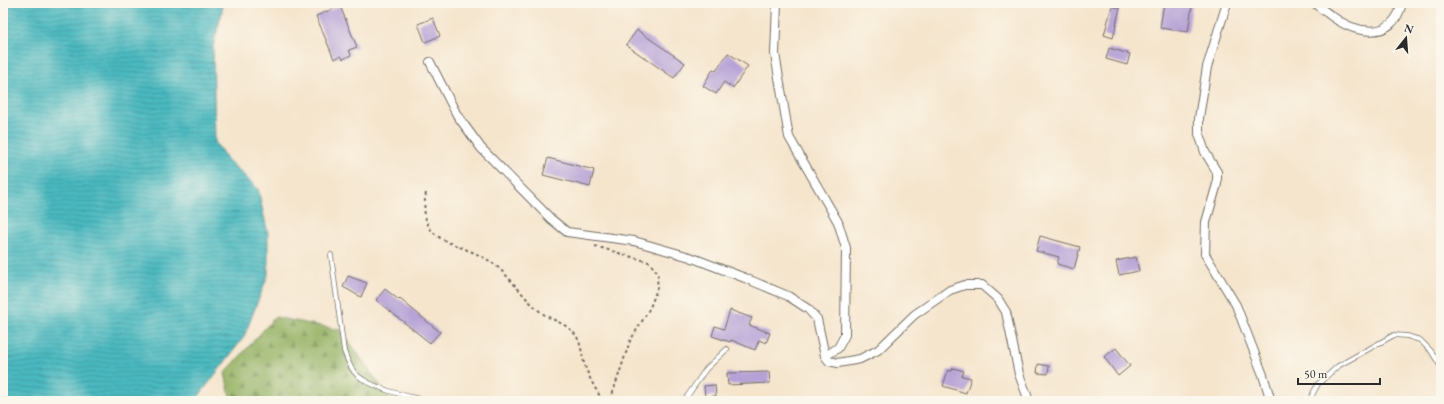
<svg xmlns="http://www.w3.org/2000/svg" width="1444" height="404" font-family="'EB Garamond',serif">
<style>
.forest{fill:url(#forest-firs);stroke:#606e48}
.water{fill:url(#water-rules);stroke:#3a7276}
.building{fill:#b6a2d6}
.lines{fill:none;stroke-linecap:round;stroke-linejoin:round}
.service-casing{stroke:#726c64;stroke-width:5.5}
.minor-casing{stroke:#726c64;stroke-width:10}
.path{stroke:#726c64;stroke-width:2;stroke-dasharray:3 3;stroke-linecap:butt}
.service{stroke:#fff;stroke-width:4}
.minor{stroke:#fff;stroke-width:8}
</style>
<defs>
<pattern id="forest-firs" width="22" height="20" patternUnits="userSpaceOnUse"><rect width="22" height="20" fill="#94b164"/><path d="M5 1l3.5 6h-7zM16 11l3.5 6h-7z" fill="#799053"/></pattern>
<pattern id="water-rules" width="6" height="5" patternUnits="userSpaceOnUse"><rect width="6" height="5" fill="#4ab9c0"/><path d="M0 2.5h6" fill="none" stroke="#3e979c"/></pattern>
</defs>
<rect width="100%" height="100%" fill="#fbf7ec"/>
<filter id="ink" filterUnits="userSpaceOnUse"><feTurbulence type="fractalNoise" baseFrequency=".025" numOctaves="2"/><feDisplacementMap in="SourceGraphic" scale="8" xChannelSelector="R" yChannelSelector="G"/><feConvolveMatrix kernelMatrix="1 2 1 2 8 2 1 2 1" color-interpolation-filters="sRGB"/></filter>
<filter id="wash" filterUnits="userSpaceOnUse"><feTurbulence type="fractalNoise" baseFrequency=".012" numOctaves="4" result="noise"/><feDisplacementMap in="SourceGraphic" scale="16" xChannelSelector="R" yChannelSelector="G"/><feGaussianBlur stdDeviation="0.9" result="paint"/><feColorMatrix in="noise" values="0 0 0 0 0 0 0 0 0 0 0 0 0 0 0 0 0 1.4 0 .05"/><feComposite in="paint" operator="in"/></filter>
<g filter="url(#wash)">
<rect width="100%" height="100%" fill="#f5e5cd"/>
<path class="forest" d="M275,317L341,330L391,401H231L225,373Z"/>
<path class="water" d="M3,3H222V12L213,46L215,142L227,159L258,189L268,234V275L244,337L195,401H3Z"/>
<g id="blocks">
<path class="building" d="M1164,3L1192,6L1188,32L1160,28Z
M340,6L357,47L349,50L351,55L343,59L341,56L334,59L316,16Z
M1112,6L1120,8L1113,38L1104,35Z
M433,18L440,36L425,42L418,24Z
M637,30L685,63L674,78L626,45Z
M1109,48L1130,54L1127,65L1106,59Z
M728,53L748,66L733,88L724,82L716,94L703,86L713,69L716,71Z
M548,158L594,170L590,187L543,175Z
M1040,236L1080,247L1074,269L1057,264L1059,257L1036,251Z
M1136,257L1139,271L1119,275L1116,261Z
M348,276L367,283L361,297L343,287Z
M385,289L399,300L400,299L440,332L430,343L376,300Z
M730,310L752,318L749,325L770,333L766,343L759,340L755,350L731,340L730,342L712,336L715,326L724,329Z
M1116,348L1130,366L1118,376L1104,357Z
M1038,364L1049,366L1048,374L1037,373Z
M953,368L964,371L962,376L971,378L966,393L943,386L948,370L952,371Z
M769,372L770,383L728,385L727,373Z
M715,385L716,396L705,397L704,386Z"/>
</g>
</g>
<g filter="url(#ink)">
<use href="#blocks" fill-opacity="0" stroke="#726c64" stroke-width="1"/>
<g class="lines">
<g class="service-casing">
<path id="service" d="M331,255L344,351C347,359 350,369 357,375C373,389 407,396 427,401
M684,401L706,369L727,349
M1309,401L1318,384L1338,366L1394,335L1407,336L1420,340L1431,351L1441,367"/>
</g>
<g class="minor-casing">
<path id="minor" d="M777,3L775,54L789,137L838,222L846,248L845,335L838,348L825,356
M1227,3L1207,67L1199,118V134L1205,152L1217,172V184L1206,222L1205,254L1236,305L1263,375L1271,401
M1315,3C1319,8 1325,11 1330,15C1354,33 1393,43 1402,3
M430,62L457,115L481,148L551,219L567,232L634,241L690,257L745,278L788,296L808,309L817,319L825,356L829,361L838,363L860,359L878,350L914,315L950,290L965,285H982L998,299L1006,312L1019,374L1029,401"/>
</g>
<path class="path" d="M426,193C416,245 456,240 488,260C509,273 522,298 542,313C551,320 565,323 573,332C582,341 581,354 585,366C589,378 596,390 603,401
M595,246L649,262L658,273L657,288L652,303L647,313L630,341L610,401"/>
<use href="#service" class="service"/>
<use href="#minor" class="minor"/>
</g>
</g>
<rect width="1444" height="404" fill="none" stroke="#fbf7ec" stroke-width="16"/>
<g transform="translate(1406 38) rotate(17)" stroke="#fbf7ec" stroke-width="3" paint-order="stroke">
<path d="M0-3L7 15L0 10L-7 15Z" fill="#2b2b2b"/>
<text y="-6" font-size="11" font-weight="bold" text-anchor="middle" fill="#2b2b2b">N</text>
</g>
<path d="M1298 378v6h82v-6" fill="none" stroke="#2b2b2b" stroke-width="2"/>
<text x="1304" y="378" font-size="12" fill="#2b2b2b" stroke="#fbf7ec" stroke-width="3" paint-order="stroke">50 m</text>
</svg>
